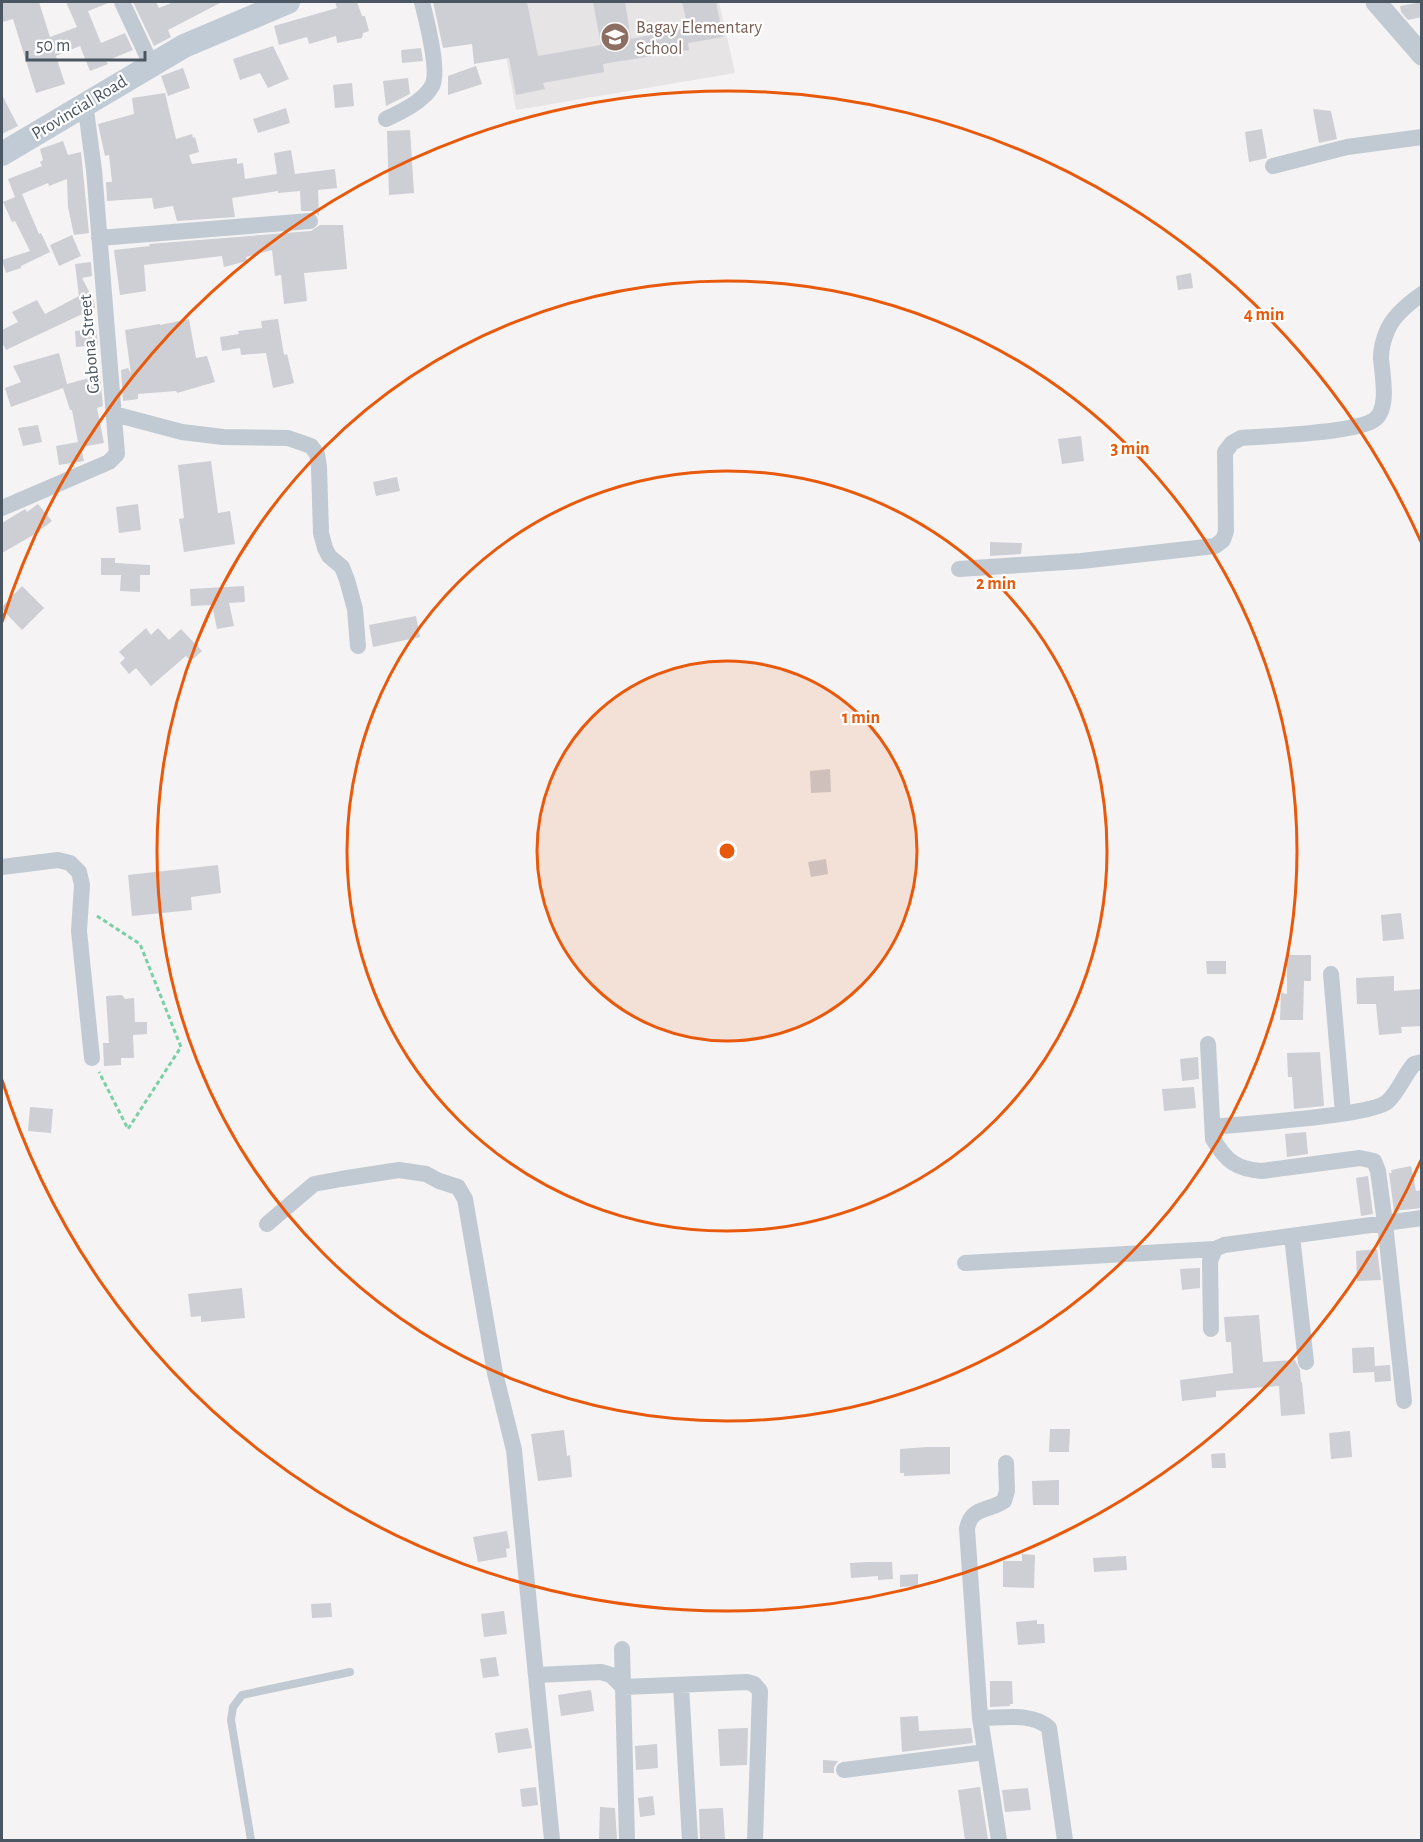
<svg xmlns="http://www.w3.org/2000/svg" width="1423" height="1842" font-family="'Alegreya Sans',sans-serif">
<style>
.education{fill:#e6e4e5}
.building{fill:#cdcfd5}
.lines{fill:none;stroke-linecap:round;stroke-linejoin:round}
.path{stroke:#7ad0a6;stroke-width:3;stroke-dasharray:4.5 3;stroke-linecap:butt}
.service{stroke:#c1cad2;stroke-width:8}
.minor{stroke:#c1cad2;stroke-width:16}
.tertiary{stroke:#c1cad2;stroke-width:21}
.secondary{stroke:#c1cbd6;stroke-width:24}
.ring{fill:none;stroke:#e8590c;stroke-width:3}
.labels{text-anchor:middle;stroke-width:4.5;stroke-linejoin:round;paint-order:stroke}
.education-label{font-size:18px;fill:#785e54;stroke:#fff;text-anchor:start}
.street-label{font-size:18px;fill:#4a5661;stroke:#fff}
.centre{fill:#e8590c;stroke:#fff;stroke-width:3}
.ring-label{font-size:18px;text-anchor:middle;font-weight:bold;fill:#e8590c;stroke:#fff;stroke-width:4.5;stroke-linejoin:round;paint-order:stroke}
</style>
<rect width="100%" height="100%" fill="#f5f3f3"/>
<path class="education" d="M496,2H719L735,73L516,110Z"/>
<path class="building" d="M2,2H39L50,37L77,27L66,2H111L88,11L101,43L125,33L133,50L106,61L108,64L90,71L80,46L56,56L65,84L36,93L13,19L2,22Z
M133,2H156L159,8L174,2H222L168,30L171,37L154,46Z
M335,2H357L362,16H365L369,31L363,33L362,38L337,43L336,36L309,44L307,37L279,45L274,26L337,8Z
M433,2H527L538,56L601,45L593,2H625L631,39L688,28L682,2H716L723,37L688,43L689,50L603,64L604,72L543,83L545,89L516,95L509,58L474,64L472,44L443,48Z
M1422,2V17L1408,20L1401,12L1400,6Z
M273,46L289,79L268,88L260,73L240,80L233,59Z
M421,48L423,61L402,63L401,50Z
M476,66L482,84L448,95V76Z
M183,68L190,88L168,96L161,76Z
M408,78L410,94L386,106L383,81Z
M352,83L354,106L335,108L333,85Z
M165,93L176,139L192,134L193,138L195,137L199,152L189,155L192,164L237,158V164L243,163L245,179L277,174L274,153L291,150L295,174L335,169L337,188L318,190L319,216L314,211H301L300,191L278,193V191L232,198L235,217L177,221L173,206L154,209L152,198L107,201L106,182H112L109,155L105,156L98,124L134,114L132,98Z
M2,95L18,126L2,134Z
M286,108L290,123L258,133L253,119Z
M1313,109L1331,111L1337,139L1319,143Z
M1262,129L1267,158L1249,162L1245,132Z
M410,130L414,193L389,195L387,131Z
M63,141L68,155L81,152L89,233L74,235L68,207L67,179L49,186L48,183L22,194L39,234L41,233L50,252L21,266V268L6,273L2,260L30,251L15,221L12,222L3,202L15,197L8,179L42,166L40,162L43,160L40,149Z
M320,225H343L347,269L304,273L307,301L284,304L281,275L275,276L272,250L246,257L247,261L224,267L222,256L144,265L146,291L120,295L114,250L150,246L149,244L311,231Z
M72,235L81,256L59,266L50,245Z
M91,262L92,276L82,278L94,301L95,308L6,350L2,342V330L18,322L12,312L37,300L45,314L79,296L75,264Z
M1191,273L1193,288L1178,290L1176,276Z
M189,319L196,358L207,356L215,382L177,393L176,391L138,394V399L123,401L121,370L128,368L131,374L125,330L160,324V325Z
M278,319L284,355L287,354L294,383L273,388L266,353L241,355L240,348L222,351L220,337L239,334L238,331L262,328L261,321Z
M96,329L98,345L76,347L75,331Z
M59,353L67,384L100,375L103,406L97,408L104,443L81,447L84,461L59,465L56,446L78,442L72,410H70L63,388L11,407L5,388L21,382L13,366Z
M38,425L42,442L23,446L18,428Z
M1081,436L1084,461L1062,464L1058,439Z
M211,461L218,513L230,511L235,544L184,552L179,519L184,518L178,465Z
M397,477L400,491L376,496L373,482Z
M38,504L52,521L35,534L2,553V523L25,509L27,512Z
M138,504L141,530L119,533L116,507Z
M990,542L1022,543L1021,554L990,556Z
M101,558H115V563L150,565V575H140V592L120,591L121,575H101Z
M22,586L44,608L22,630L2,609V607Z
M244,586L245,602L229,603L234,626L217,629L212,605L191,606L190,589Z
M416,616L420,637L373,647L369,625Z
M146,628L151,635L158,628L169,640L181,629L202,651L191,661L186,656L151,686L136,668L129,674L120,663L125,658L119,652Z
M830,769L831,792L811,793L810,771Z
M826,859L828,874L811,877L808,862Z
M218,865L221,893L191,897L192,910L132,916L128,875Z
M1401,913L1404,939L1383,941L1381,915Z
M1287,955H1311V981H1304L1303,1020H1280L1281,993L1287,994Z
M1206,961H1226V974H1207Z
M1394,976V991L1422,989V1026L1401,1027L1402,1033L1379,1035L1376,1004H1357L1356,978Z
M122,995L125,999L134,998L135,1022H147V1034L133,1035L134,1058H121V1065L104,1066L103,1043H109L106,996Z
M1320,1052L1324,1106L1294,1109L1292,1077H1288L1287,1053Z
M1198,1057L1199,1079L1182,1081L1180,1059Z
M1194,1087L1196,1108L1164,1111L1162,1089Z
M30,1107L53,1109L51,1133L28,1131Z
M1306,1132L1308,1154L1287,1157L1285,1134Z
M1411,1166L1416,1191L1422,1190V1208L1394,1211L1389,1173H1392L1391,1170Z
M1368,1176L1373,1214L1361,1216L1356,1178Z
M1377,1249L1381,1280L1357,1281L1356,1251Z
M1200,1268V1288L1182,1290L1180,1269Z
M242,1288L245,1318L201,1322V1316L191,1317L188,1294Z
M1259,1315L1263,1362L1295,1360L1300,1370L1301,1382H1302L1305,1414L1281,1416L1279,1386L1216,1391V1397L1182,1401L1180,1380L1233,1373L1231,1342H1226L1224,1317Z
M1374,1347L1375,1366L1390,1365L1391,1381L1375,1382L1374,1372L1353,1373L1352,1348Z
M1050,1429H1070L1069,1452H1049Z
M564,1430L567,1456L570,1455L572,1477L538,1481L531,1434Z
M1350,1431L1352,1457L1331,1459L1329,1433Z
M927,1447H950V1474L904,1476V1473H900V1449Z
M1225,1453L1226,1468H1212L1211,1454Z
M1059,1480V1505H1033L1032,1481Z
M507,1531L510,1548L506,1549L507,1557L478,1562L473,1537Z
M1022,1554L1035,1555L1034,1588L1003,1587V1561H1022Z
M1126,1556L1127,1570L1094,1572L1093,1558Z
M868,1562H892L893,1579L878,1580V1576L851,1578L850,1563Z
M918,1574V1586L900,1587V1575Z
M331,1603L332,1617L312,1618L311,1604Z
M504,1611L507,1634L484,1637L481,1614Z
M1037,1620V1624H1044L1045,1643L1018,1645L1016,1622Z
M496,1657L499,1676L483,1678L480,1659Z
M990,1681H1012L1013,1704H1010V1706L990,1707Z
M591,1690L594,1711L561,1716L558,1695Z
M918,1716L919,1731L971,1728L973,1743L902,1752L900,1717Z
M528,1728L532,1748L498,1753L495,1733Z
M748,1728L747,1765L720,1766L718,1729Z
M657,1744L658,1768L636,1770L635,1746Z
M823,1760L838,1761L834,1767V1773H823Z
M536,1787L538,1805L522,1807L520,1789Z
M980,1787L988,1840H965L958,1790Z
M1028,1788L1031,1810L1005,1812L1002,1790Z
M653,1796L655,1815L640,1817L638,1798Z
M600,1807L615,1808L617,1840H599Z
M723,1808L725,1840H700L699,1809Z"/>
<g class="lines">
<path class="path" d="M97,916L140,944L181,1047L128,1129L99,1072"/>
<path class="service" d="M251,1840L231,1720L233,1707L242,1695L350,1672"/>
<path class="minor" d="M122,2L151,64
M386,119C401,112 424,101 432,86C440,72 426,18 422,2
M1273,166L1347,147L1422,137
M99,238L310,221
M114,414L182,432L223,437L288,438L311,446L317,454L319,467L321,533L325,548L329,556L342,567L347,580L355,609L358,646
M2,508L109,462L117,454L94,170L85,103
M959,569L1081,561L1215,546L1223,540L1226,531L1225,452L1232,443L1241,438C1268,436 1355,433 1374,420C1390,409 1382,374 1381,358C1381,350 1384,338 1387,331C1393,316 1409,303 1422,294
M2,867L58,860L70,863L79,872L82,885L79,931L92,1058
M1331,974L1343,1113
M1208,1044L1213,1139C1226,1161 1236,1169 1262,1171L1360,1158L1374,1161L1378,1171L1385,1223L1404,1401
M1213,1127C1241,1124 1371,1116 1387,1102C1398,1093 1404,1075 1414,1064L1422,1062
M267,1224L314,1184L341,1179L399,1170L426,1174L439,1181L458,1187L465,1199L495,1373L514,1450L552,1840
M1292,1236L1306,1362
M965,1263L1215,1249
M1211,1329L1210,1261L1215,1249L1224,1245L1422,1218
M622,1649L627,1840
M536,1675L601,1672L611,1675L623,1687L747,1682L754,1684L760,1691L755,1840
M681,1685L690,1840
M980,1718C1002,1718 1033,1712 1049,1728L1065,1840
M844,1770L985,1752
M999,1840L980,1718L967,1529C971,1506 988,1512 1004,1501L1007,1491L1006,1463"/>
<path class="tertiary" d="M1376,2L1422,55"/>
<path class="secondary" d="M2,154L184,46L288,2"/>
</g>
<circle cx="727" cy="851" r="190" fill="#e8590c" fill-opacity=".12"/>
<g class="ring">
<circle cx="727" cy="851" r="190"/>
<circle cx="727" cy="851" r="380"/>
<circle cx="727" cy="851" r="570"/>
<path d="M1421 1160A760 760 0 0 1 2 1080M2 622A760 760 0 0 1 1421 542"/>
</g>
<defs>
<g id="school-disc" transform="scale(1.5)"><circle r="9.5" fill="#8d6e63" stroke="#fff"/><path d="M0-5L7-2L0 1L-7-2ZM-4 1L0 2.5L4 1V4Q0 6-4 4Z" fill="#fff"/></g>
</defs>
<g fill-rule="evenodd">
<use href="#school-disc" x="615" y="37"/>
</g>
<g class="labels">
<g class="education-label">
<text x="636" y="33">Bagay Elementary<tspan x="636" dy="21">School</tspan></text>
</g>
<g class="street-label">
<text transform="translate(79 107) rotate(-31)" y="6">Provincial Road</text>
<text transform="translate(89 344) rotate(-95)" y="6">Gabona Street</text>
</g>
</g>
<circle cx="727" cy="851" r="9" class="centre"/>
<g class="ring-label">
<text x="1264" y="320">4 min</text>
<text x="1130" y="454">3 min</text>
<text x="996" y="589">2 min</text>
<text x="861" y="723">1 min</text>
</g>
<rect width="1423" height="1842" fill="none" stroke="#4a5661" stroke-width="6"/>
<path d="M27 51v9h118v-9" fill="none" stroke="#4a5661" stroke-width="3"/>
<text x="36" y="51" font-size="18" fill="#4a5661" stroke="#ffffff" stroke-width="4.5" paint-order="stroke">50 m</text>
</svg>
